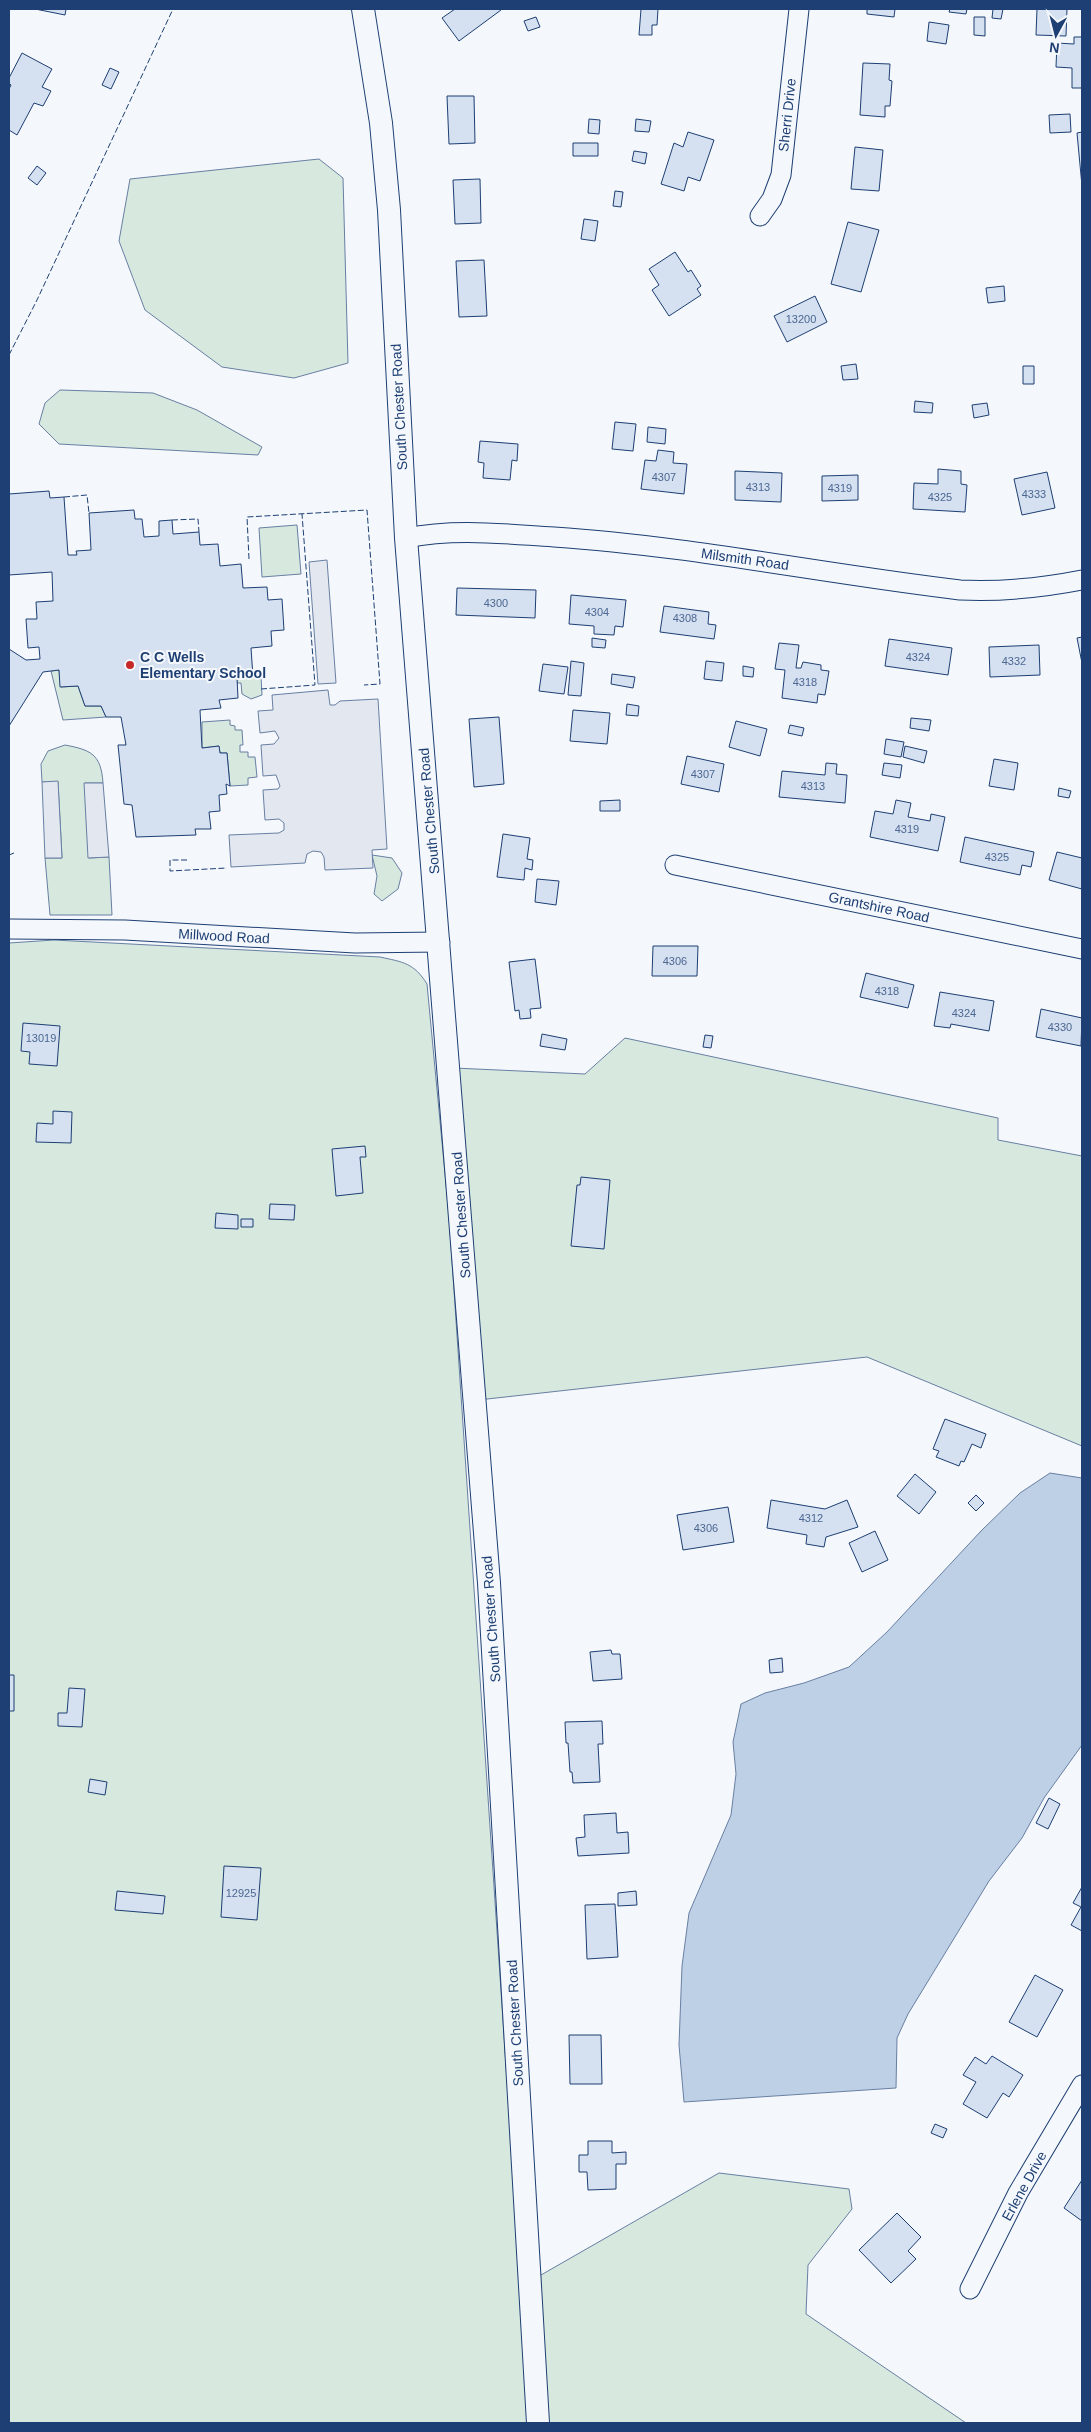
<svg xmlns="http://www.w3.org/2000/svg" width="1091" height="2432" font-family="Arial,sans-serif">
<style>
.green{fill:#d7e8df;stroke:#687fa3}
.parking{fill:#e3e8f0;stroke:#687fa3}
.water{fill:#bed0e5;stroke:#687fa3}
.building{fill:#d5e0f0;stroke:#1d3f73}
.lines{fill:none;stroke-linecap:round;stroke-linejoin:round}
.minor-casing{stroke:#1d3f73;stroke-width:21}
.tertiary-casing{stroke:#1d3f73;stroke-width:24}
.minor{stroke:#f4f7fb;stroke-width:19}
.tertiary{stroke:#f4f7fb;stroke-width:22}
.fence{stroke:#1d3f73;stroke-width:1;stroke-dasharray:6 2.5;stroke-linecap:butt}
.poi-dot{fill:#c62828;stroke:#f4f7fb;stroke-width:2}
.labels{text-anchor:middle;stroke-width:4;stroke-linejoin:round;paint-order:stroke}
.number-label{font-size:11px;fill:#4b6792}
.street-label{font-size:14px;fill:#1d3f73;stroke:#f4f7fb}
.poi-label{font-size:14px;font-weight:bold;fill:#1d3f73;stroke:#f4f7fb;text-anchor:start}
</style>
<rect width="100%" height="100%" fill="#f4f7fb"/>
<path class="green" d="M319,159L343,178L348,363L294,378L222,367L145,310L119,241L130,179Z
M60,390L153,393L197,410L262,447L258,455L59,444L39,424L45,403Z
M297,525L301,574L262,577L259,528Z
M59,670L61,687L78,686L85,706H101L106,717L63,720L51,671Z
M261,676L262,695L251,699L242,694L241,683H237V678Z
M230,720V725L235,726V730H242L243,745H240V752H248V757H255L257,777L248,778V785L230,786L227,753H220L219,746L202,748V722Z
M65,745C91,750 101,754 103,783H85L89,858L109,857L112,915H50L45,858H62L58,782H42L41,764L48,751Z
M372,855L392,858L402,873L398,889L382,901L374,894L377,876Z
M54,940L380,957C403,962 414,963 427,984L449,1216L530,2423H9V943Z
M625,1038L998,1118V1140L1082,1156V1446L867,1357L478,1400L454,1068L585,1074Z
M719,2173L849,2189L852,2209L808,2265L806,2314L966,2423H545L534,2279Z"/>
<path class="parking" d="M327,560L336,683L318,684L309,562Z
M328,690L330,705H335L340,701L378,699L387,849L372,850L373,868L325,870L324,857L321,852L313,851L307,854L305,863L231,867L229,835L279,833L284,830V823L279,819L265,820L263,790L278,789L280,786L276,775L263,776L261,745L274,744L279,738L275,731L260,733L258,711L273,710L272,695Z
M58,781L62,858H45L42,782Z
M84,783H103L109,857L88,858Z"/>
<path class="water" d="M1050,1473L1082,1478V1745L1044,1798L1022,1838L989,1881L908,2014L897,2038L896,2088L684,2102L679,2045L682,1966L689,1913L731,1815L736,1774L733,1742L741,1704L765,1693L804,1683L849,1667L887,1632L981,1531L1020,1493Z"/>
<path class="building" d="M35,9H66L65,15Z
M455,9H500L501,10L459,41L442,18Z
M641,9H658L657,25H652V35H639Z
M867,9H895L894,17L867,14Z
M950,9H967L966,14L949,12Z
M993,9H1003L1001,19L992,18Z
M1037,9H1067L1066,36L1036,35Z
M536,17L540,27L528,31L524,21Z
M974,17H985V36L974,35Z
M929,22L949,25L946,44L927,41Z
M1074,37H1082V88H1072V68L1056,67L1057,43L1074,44Z
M22,53L52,69L42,87L51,91L43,106L34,103L17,135L9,130V89L11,85L9,83V78Z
M863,63L890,64L889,80L892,81L890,106H885V117L860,115Z
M110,68L119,72L111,89L102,85Z
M447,96H474L475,143L449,144Z
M1070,114L1071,132L1050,133L1049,115Z
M589,119L600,120L599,134L588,133Z
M636,119L651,121L649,132L635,131Z
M688,132L714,140L700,181L688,177L684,191L661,184L674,143L683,147Z
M1082,132V186L1077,133Z
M573,143H598V156H573Z
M855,147L883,150L879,191L851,189Z
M634,151L647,153L645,164L632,161Z
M37,166L46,173L37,185L28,178Z
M480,179L481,223L455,224L453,180Z
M615,191L623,192L621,207L613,206Z
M584,219L598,221L595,241L581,239Z
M848,222L879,230L861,292L831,284Z
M675,252L688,272L691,270L701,286L697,289L701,295L669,316L652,290L659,285L649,269Z
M484,260L487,316L459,317L456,261Z
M1004,286L1005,301L988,303L986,288Z
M815,296L827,322L787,342L774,316Z
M856,364L858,379L843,380L841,366Z
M1023,366H1034V384H1023Z
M915,401L933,403L932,413L914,412Z
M987,403L989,415L974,418L972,405Z
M615,422L636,424L633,451L612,449Z
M648,427L666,429L665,444L647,442Z
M480,441L518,444L517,461L512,460L510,480L483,478L484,463L478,462Z
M658,450L674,452L673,463L687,464L684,494L641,489L645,460L656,461Z
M938,469L961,471V484L967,485L965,512L913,509L914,483L938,484Z
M735,471L782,473L781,502L735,500Z
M1047,472L1055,508L1022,515L1014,479Z
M858,475V500L822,501V476Z
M49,491L50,498L64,497L68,555H77L76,551L91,550L89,513L134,510L135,519H142L144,537L159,536V521L172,520L173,534L199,532L200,545L218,544L220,566L241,564L243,588L267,587L268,600L282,599L284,630L271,631L272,646L251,648L253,677L237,678L238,698L219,700L221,708L200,710L202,748L219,746L220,753H227L230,786L226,784L227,794L219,795L220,811L209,812L211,829H195L196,835L136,837L132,805L124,804L118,745H126L121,717H106L101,706H85L78,686L60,687L59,670L43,672L9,726V649L26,660L40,659L39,647L28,648L26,619H37L36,602L53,601L52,572L9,575V494Z
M457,588L536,590L535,618L456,615Z
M571,595L626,600L623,627L615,626L614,635L594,634V626L569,624Z
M664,606L709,612L708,624L716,625L714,639L660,632Z
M1082,637V663L1077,638Z
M592,638L606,640L605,648L592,647Z
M889,639L952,648L948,675L885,666Z
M779,643L799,645L796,668H801L803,662L821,665V670L829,671L825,695L818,694L817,703L782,698L785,670L775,669Z
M1039,645L1040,675L990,677L989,647Z
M571,661L584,663L581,696L568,695Z
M706,661L724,663L722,681L704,679Z
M543,664L568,667L564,694L539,691Z
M743,666L754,668L753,677L743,676Z
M612,674L635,677L633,688L611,684Z
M627,704L639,706L638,716L626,715Z
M573,710L610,713L607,744L570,741Z
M499,717L504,784L474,787L469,719Z
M911,718L931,720L929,731L910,728Z
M736,721L767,729L760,756L729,747Z
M790,725L804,728L802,736L788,733Z
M886,739L904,742L901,757L884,754Z
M905,746L927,751L924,763L903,757Z
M687,756L724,764L719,792L681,784Z
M994,759L1018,763L1014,790L989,786Z
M826,763L837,764L836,774L847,775L845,803L779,797L782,771L825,775Z
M884,763L902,765L900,778L882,775Z
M1059,788L1071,791L1069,798L1058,796Z
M620,800V811H600V801Z
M896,800L911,803L908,817L930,821L931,814L945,817L938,851L870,837L875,811L893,814Z
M503,834L530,838L527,859L533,860L532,870L525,868L524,880L497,877Z
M965,837L1034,852L1031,867L1022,865L1020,875L960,862Z
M1057,852L1082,858V889L1049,880Z
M537,879L559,881L556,905L535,902Z
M653,946H698L697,976H652Z
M535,959L541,1008L530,1009L531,1018L520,1019L519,1010L515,1011L509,962Z
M866,973L914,985L908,1008L860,997Z
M940,992L994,1001L989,1031L951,1024L950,1028L934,1026Z
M1041,1009L1082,1018L1081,1046L1036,1037Z
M23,1023L60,1026L57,1066L29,1064L30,1052L21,1051Z
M542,1034L567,1039L565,1050L540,1046Z
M705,1035L713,1036L711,1048L703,1047Z
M53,1111L72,1112L71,1143L36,1142L37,1123L53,1124Z
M365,1146L366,1157H360L363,1193L336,1196L332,1149Z
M581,1177L610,1180L604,1249L571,1246L577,1185H580Z
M270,1204L295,1205L294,1220L269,1219Z
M216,1213L238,1215V1229L215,1228Z
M241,1219H253V1227H241Z
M945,1419L986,1434L981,1448L972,1444L964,1462L961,1461L959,1466L936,1457L939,1451L933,1449Z
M915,1474L936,1492L919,1514L897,1496Z
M976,1495L984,1503L976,1511L968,1503Z
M771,1500L825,1509L847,1500L858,1527L826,1537L824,1547L806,1544L807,1535L767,1528Z
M728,1507L734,1542L683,1550L677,1515Z
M875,1531L888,1560L862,1572L849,1543Z
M611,1650L612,1654H620L622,1679L593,1681L590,1652Z
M782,1658L783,1672L770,1673L769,1660Z
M9,1675H14V1711H9Z
M69,1688L85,1689L82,1727L58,1726V1713H67Z
M602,1721L603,1744H598L600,1782L573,1783L572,1772H570L568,1743H566L565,1722Z
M90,1779L107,1782L105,1795L88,1792Z
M1049,1798L1060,1804L1048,1829L1036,1823Z
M616,1813L617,1833L628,1832L629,1853L578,1856L576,1838L585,1837L584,1815Z
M224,1866L261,1868L257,1920L221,1917Z
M1082,1887V1931L1071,1925L1081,1907L1073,1903Z
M117,1891L165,1896L163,1914L115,1910Z
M636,1891L637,1905L618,1906V1893Z
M615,1904L618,1957L587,1959L585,1905Z
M1035,1975L1063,1990L1037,2037L1009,2022Z
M569,2035H601L602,2084H570Z
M992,2056L1023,2075L1009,2097L1003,2093L987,2118L963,2104L976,2082L963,2075L975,2057L986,2064Z
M935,2124L947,2129L943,2138L931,2133Z
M588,2141H612V2153L626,2152V2164H616V2189L588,2190L587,2172H579V2155H588Z
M1082,2180V2221L1064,2208Z
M897,2213L921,2237L908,2251L916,2259L891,2283L859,2250Z"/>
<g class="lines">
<g class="minor-casing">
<path id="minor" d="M760,216L772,199L781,175L799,9
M406,538C456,528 504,534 554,537C690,546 824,574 960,590C1002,592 1041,588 1082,580
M675,865L1082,949
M9,929L125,930L355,943L440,942
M970,2289L1018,2193L1082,2085"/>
</g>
<g class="tertiary-casing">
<path id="tertiary" d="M363,9L381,123L389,210L406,538L489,1583L538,2423"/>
</g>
<use href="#minor" class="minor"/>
<use href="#tertiary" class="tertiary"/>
<path class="fence" d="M9,355L37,300L173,9
M64,497L87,495L89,513
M172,520L198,519L199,532
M249,559L247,517L367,510L380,684L364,685
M261,689L315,685L302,514
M9,855L14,853
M187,860H170V871L227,868"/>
</g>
<circle class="poi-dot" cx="130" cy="665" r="5"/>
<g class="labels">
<g class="number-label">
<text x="801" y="323">13200</text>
<text x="664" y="481">4307</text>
<text x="758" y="491">4313</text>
<text x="840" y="492">4319</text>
<text x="1034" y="498">4333</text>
<text x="940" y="501">4325</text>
<text x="496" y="607">4300</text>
<text x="597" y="616">4304</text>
<text x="685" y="622">4308</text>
<text x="918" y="661">4324</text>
<text x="1014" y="665">4332</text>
<text x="805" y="686">4318</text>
<text x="703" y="778">4307</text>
<text x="813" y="790">4313</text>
<text x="907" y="833">4319</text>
<text x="997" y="861">4325</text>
<text x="675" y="965">4306</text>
<text x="887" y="995">4318</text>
<text x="964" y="1017">4324</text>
<text x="1060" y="1031">4330</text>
<text x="41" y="1042">13019</text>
<text x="811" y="1522">4312</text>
<text x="706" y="1532">4306</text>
<text x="241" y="1897">12925</text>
</g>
<g class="street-label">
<text transform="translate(787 115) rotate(-84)" y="5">Sherri Drive</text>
<text transform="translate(399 407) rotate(-93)" y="5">South Chester Road</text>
<text transform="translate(745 559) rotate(8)" y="5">Milsmith Road</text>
<text transform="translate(429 811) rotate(-95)" y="5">South Chester Road</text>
<text transform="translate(879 907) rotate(12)" y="5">Grantshire Road</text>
<text transform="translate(224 936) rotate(3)" y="5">Millwood Road</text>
<text transform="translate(461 1215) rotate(-94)" y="5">South Chester Road</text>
<text transform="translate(491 1619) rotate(-94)" y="5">South Chester Road</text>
<text transform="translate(515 2023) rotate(-93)" y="5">South Chester Road</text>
<text transform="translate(1024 2186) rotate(-61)" y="5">Erlene Drive</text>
</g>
<g class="poi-label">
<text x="140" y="662">C C Wells<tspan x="140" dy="16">Elementary School</tspan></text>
</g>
</g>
<rect width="1091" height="2432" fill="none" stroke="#1d3f73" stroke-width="20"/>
<g transform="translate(1056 35) rotate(187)" stroke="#f4f7fb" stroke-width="4" paint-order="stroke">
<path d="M0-4L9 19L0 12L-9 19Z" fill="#1d3f73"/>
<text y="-8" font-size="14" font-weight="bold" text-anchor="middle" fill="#1d3f73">N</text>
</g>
</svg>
